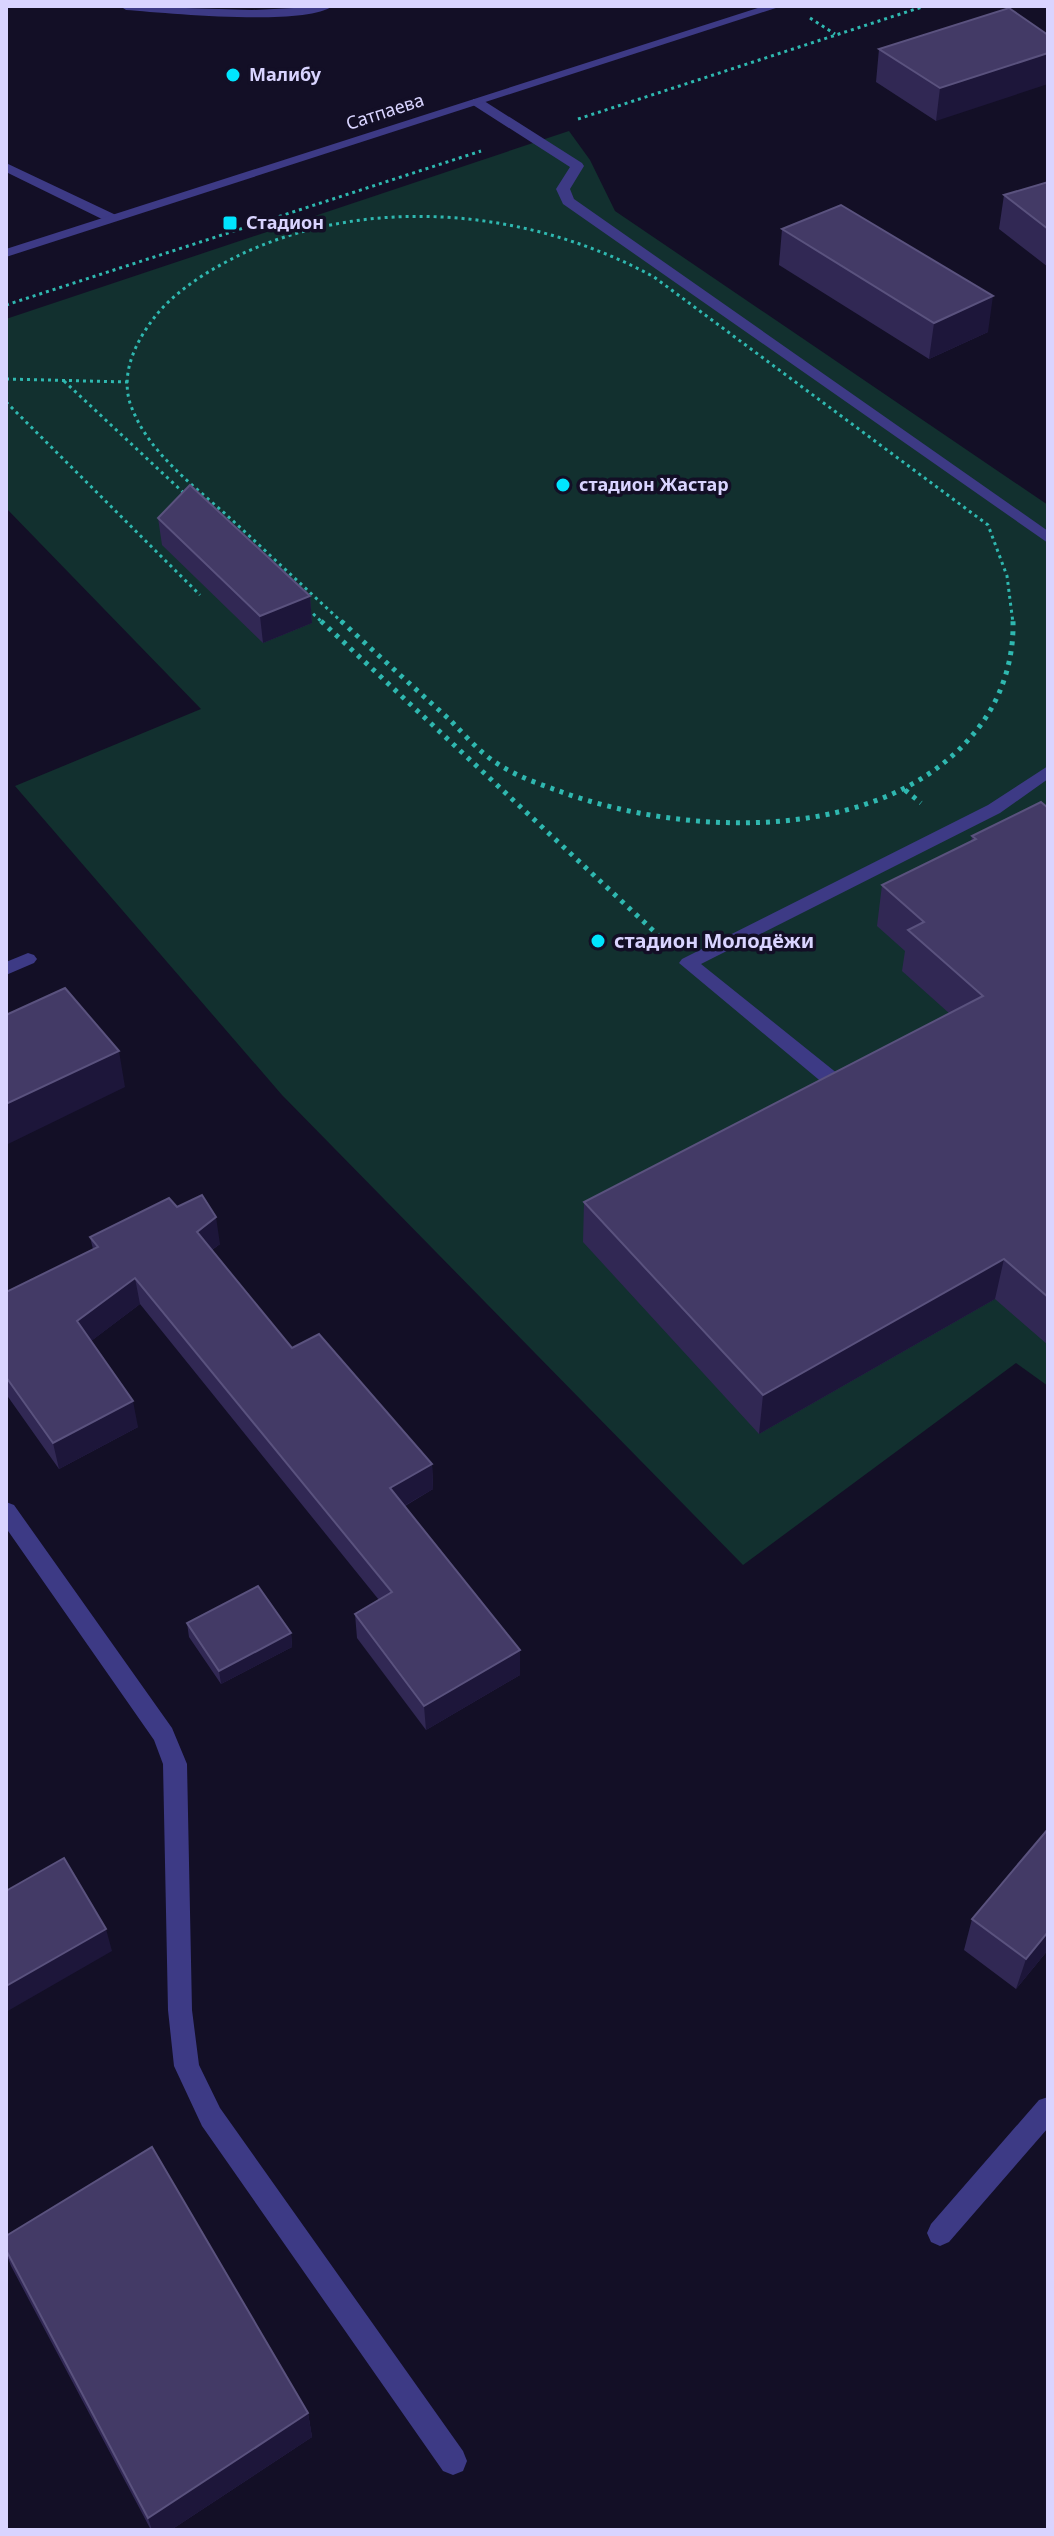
<svg xmlns="http://www.w3.org/2000/svg" width="1054" height="2536" font-family="'Noto Sans',sans-serif">
<style>
.green{fill:#12302f}
.lines{fill:none;stroke-linecap:round;stroke-linejoin:round}
.path-far1{stroke:#2fb8b0;stroke-width:3;stroke-dasharray:3 4;stroke-linecap:butt}
.path{stroke:#2fb8b0;stroke-width:5;stroke-dasharray:4 6;stroke-linecap:butt}
.service{fill:#3d3a85;fill-rule:evenodd}
.minor{fill:#3d3a85;fill-rule:evenodd}
.tertiary{fill:#3d3a85;fill-rule:evenodd}
.wall{fill:#312854}
.shaded-wall{fill:#1d163a}
.building{fill:#433a66;stroke:#5a527e;stroke-width:2}
.poi-dot{fill:#00e5ff;stroke:#130f26;stroke-width:3}
.labels{text-anchor:middle;stroke-width:7;stroke-linejoin:round;paint-order:stroke}
.far-poi-label{font-size:18px;font-weight:bold;fill:#d9d4ff;stroke:#130f26;text-anchor:start}
.far-street-label{font-size:18px;fill:#d9d4ff;stroke:#130f26}
.poi-label{font-size:20px;font-weight:bold;fill:#d9d4ff;stroke:#130f26;text-anchor:start}
</style>
<rect width="100%" height="100%" fill="#130f26"/>
<path class="green" d="M569,131L590,160L615,211L1048,505V1386L1016,1363L743,1565L282,1095L15,786L201,709L6,508V319Z"/>
<g class="lines">
<path class="path-far1" d="M810,18L835,34
M578,119L925,6
M6,305L481,151
M6,379L128,382
M64,381L187,496
M6,402L200,595
M308,609L323,623
M343,623C306,589 269,554 232,520C195,486 147,453 130,403C120,370 138,338 157,314C180,287 214,267 246,252C375,194 532,210 654,277L988,525L1007,576L1013,623"/>
<path class="path" d="M321,621L658,935
M341,621C377,654 413,687 449,719C464,734 480,753 498,764C516,776 539,784 559,791C686,838 893,846 982,723C1003,694 1014,657 1013,621
M905,790L921,803"/>
<path class="service" d="M120,6L252,10L333,6C302,27 168,13 126,10Z
M473,99H481L582,163L584,166L570,189L574,199L1048,531V543L563,204L556,189L570,167L473,105Z
M6,163L118,216L120,219L108,222L6,172Z
M1048,766V779L1000,813L701,964L838,1074L840,1079L838,1084H824L679,963L682,959L988,805Z
M6,1502L14,1505L172,1728L187,1764L192,2010L199,2065L220,2108L463,2451L467,2461L463,2471L453,2475L443,2471L202,2126L174,2066L168,2010L163,1764L154,1740L6,1528Z
M1048,2097V2128L949,2242L940,2246L931,2242L927,2233L931,2224L1039,2100Z"/>
<path class="minor" d="M28,953L34,955L37,959L34,963L6,975V962Z"/>
<path class="tertiary" d="M764,6H782L6,257V249Z"/>
</g>
<path class="wall" d="M1048,35L936,121L876,82L879,49Z
M1048,182V267L999,229L1004,195Z
M782,229L988,332L929,359L779,265Z
M158,518L310,596L312,623L263,643L162,545Z
M1048,808V1345L995,1299L759,1434L583,1242L584,1202L950,1014L902,971L905,951L877,926L882,885L971,842L972,836Z
M90,1237L220,1244L212,1250L292,1348L432,1464L433,1489L405,1506L520,1675L426,1730L357,1638L355,1614L379,1600L140,1304L91,1341L138,1427L59,1469L6,1394V1292L93,1249Z
M187,1623L291,1633L292,1647L221,1684L189,1637Z
M1048,1829V1950L1016,1989L964,1950L972,1919Z
M6,2236L308,2413L312,2437L171,2530H151L11,2266L6,2253Z"/>
<path class="shaded-wall" d="M1048,53V84L936,121L940,88Z
M993,296L988,332L929,359L934,323Z
M310,596L312,623L263,643L260,616Z
M119,1051L125,1087L6,1145V1104Z
M216,1217L220,1244L200,1258L197,1232Z
M1004,1259L995,1299L759,1434L763,1395Z
M135,1278L140,1304L82,1348L77,1321Z
M133,1401L138,1427L59,1469L53,1443Z
M432,1464L433,1489L392,1513L390,1488Z
M291,1633L292,1647L221,1684L219,1671Z
M520,1650V1675L426,1730L424,1706Z
M106,1929L112,1951L6,2012V1986Z
M1048,1932V1950L1016,1989L1026,1959Z
M308,2413L312,2437L171,2530H152L148,2518Z"/>
<path class="building" d="M1009,8L1048,35V53L940,88L879,49Z
M1048,182V229L1004,195Z
M841,205L993,296L934,323L782,229Z
M190,485L310,596L260,616L158,518Z
M1041,802L1048,808V1297L1004,1259L763,1395L584,1202L983,996L908,930L924,922L882,885L976,839L972,836Z
M65,988L119,1051L6,1104V1015Z
M202,1195L216,1217L197,1232L292,1348L319,1334L432,1464L390,1488L520,1650L424,1706L355,1614L392,1592L135,1278L77,1321L133,1401L53,1443L6,1377V1292L98,1247L90,1237L169,1198L177,1207Z
M258,1586L291,1633L219,1671L187,1623Z
M1048,1829V1932L1026,1959L972,1919Z
M64,1858L106,1929L6,1986V1891Z
M152,2147L308,2413L148,2518L6,2250V2236Z"/>
<g class="poi-dot">
<circle cx="233" cy="75" r="8"/>
<rect x="222" y="215" width="16" height="16" rx="4"/>
<circle cx="563" cy="485" r="8"/>
<circle cx="598" cy="941" r="8"/>
</g>
<g class="labels">
<g class="far-poi-label">
<text x="249" y="81">Малибу</text>
<text x="246" y="229">Стадион</text>
<text x="579" y="491">стадион Жастар</text>
</g>
<g class="far-street-label">
<text transform="translate(385 112) rotate(-18)" y="6">Сатпаева</text>
</g>
<g class="poi-label">
<text x="614" y="948">стадион Молодёжи</text>
</g>
</g>
<rect width="1054" height="2536" fill="none" stroke="#d9d4ff" stroke-width="16"/>
</svg>
